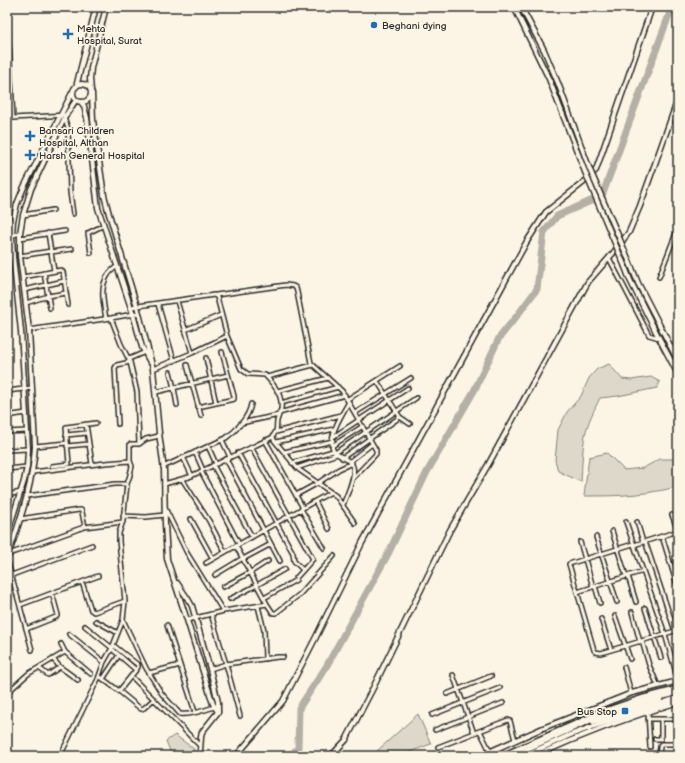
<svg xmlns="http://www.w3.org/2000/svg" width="685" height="763" font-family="'Balsamiq Sans',sans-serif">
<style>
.green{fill:#ded8ca;stroke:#84827a}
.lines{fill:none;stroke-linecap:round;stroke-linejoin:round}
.river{stroke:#b4b0a5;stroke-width:7}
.street-casing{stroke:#2b2b2b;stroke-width:6}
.secondary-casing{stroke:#2b2b2b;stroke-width:7}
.primary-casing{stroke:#2b2b2b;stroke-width:8}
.street{stroke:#fcf5e5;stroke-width:3}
.secondary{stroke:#fcf5e5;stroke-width:4}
.primary{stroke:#fcf5e5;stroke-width:4.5}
.secondary-bridge-casing{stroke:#2b2b2b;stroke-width:7;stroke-linecap:butt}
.secondary-bridge{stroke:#fcf5e5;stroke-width:4}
.poi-dot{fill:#1f6fb2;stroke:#fcf5e5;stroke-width:1.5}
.labels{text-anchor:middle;stroke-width:3.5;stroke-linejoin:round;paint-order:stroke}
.poi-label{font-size:10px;fill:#2b2b2b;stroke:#fcf5e5;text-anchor:start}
</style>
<rect width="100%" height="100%" fill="#fcf5e5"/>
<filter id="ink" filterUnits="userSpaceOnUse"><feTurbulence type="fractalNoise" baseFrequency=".025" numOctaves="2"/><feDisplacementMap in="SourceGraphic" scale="8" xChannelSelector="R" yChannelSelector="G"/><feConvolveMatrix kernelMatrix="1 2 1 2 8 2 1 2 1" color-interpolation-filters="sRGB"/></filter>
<g filter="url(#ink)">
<path class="green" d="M609,364L622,379L631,380L651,377L660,382L657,388L618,396L600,398C594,410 588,422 585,435C582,451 582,467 581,482L558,471L555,460L558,430L567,412L581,396L589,378L597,369Z
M607,453L624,470L643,468L660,459H678V485C671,489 664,490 657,491C632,496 608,496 584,496L589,457Z
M418,714L431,744L399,756H379L377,751Z
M175,735L194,749L193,755L191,756H172L166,741Z"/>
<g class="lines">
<path class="river" d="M290,756L298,748L299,708L326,667L389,552L427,472L474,391L499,338L516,317L537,289L544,232L557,216L602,196L672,7"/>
<g class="street-casing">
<path id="street" d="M7,7L13,118
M64,118L68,128L70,192L73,214
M7,119L13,118L66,115
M23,215L53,210
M48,233L54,271
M7,237L20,233
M20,238L65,231
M51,252L72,249
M91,253L88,233L104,225
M20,256L51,251
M609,258L649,335L659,338
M44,273L50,308
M23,277L61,270L63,272L68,305
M659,277L678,228
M675,285L678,277
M24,290L64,281
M216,295L286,285L293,286L296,288L297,292L311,363L342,391L376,450V454L353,478
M177,301L192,353
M26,303L48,296L66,293
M158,304L174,361
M131,307L214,295L217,297L227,336L241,369L248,374L265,375C274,385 283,395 281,409C280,413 278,417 277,421C276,429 278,429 273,436L274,440L298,469L336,496L355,523
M106,319C104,305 99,288 108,275C110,271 114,269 117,266
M29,330L111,318L139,313
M185,330L221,315
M206,358L216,403
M129,359L145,352
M187,365L201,416
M153,369L192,353L227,336
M170,372L174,388L177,405
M267,377L313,365
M377,381L400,417L410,424
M7,391L32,388
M277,391L328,378
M156,392L228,375
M348,399L400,366
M281,403L338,387
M198,407L234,399V396L222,352
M279,413L345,395
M355,413L411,378
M7,416L26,413
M241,423L279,415
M86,424L92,464
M118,424L115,368L117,365L130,362
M7,432L27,431
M276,432L341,415
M66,435L87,433
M333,437L408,388
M222,440L230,457
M265,440L303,508
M276,442L334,429
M139,444L146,439L159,436
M35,446L67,443
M67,446L89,444
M208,446L216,464
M332,446L363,426
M251,447L313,559L296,578V580L264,598
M7,450L28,449
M195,452L203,470
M284,452L333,441
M238,453L293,553L294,561L303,570
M335,453L416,398
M183,457L192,476
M342,458L400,417
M226,459L280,561
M349,462L372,444
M292,463L333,451
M213,465L252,537
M52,466L69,464L66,427L96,423
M163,467L226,438C236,431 249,417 251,404
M297,468L337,454
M7,469L27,467
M201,471L239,544
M33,472L105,463L130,461
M182,479L209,521L225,552
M318,483L339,469L352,463
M164,484L189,477L273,437
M7,495L21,492
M296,495L318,483
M27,496L115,484H127
M315,501L329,529
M343,505C346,496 359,471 351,463C347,459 340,456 335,453C325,440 342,414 349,402
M165,508L187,553L223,611
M301,509L324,548
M7,514L14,513
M672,515L678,531
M123,516L146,517L165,515
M20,519L79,510H81L82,512L85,527
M191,519L213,559
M626,522L665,634L678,680
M637,522L643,542
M612,531L626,576
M662,536L678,588
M596,537L601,553L617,602
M645,541L675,631
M580,542L593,587
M633,544L569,564L594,650L596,652L601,653L678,630
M634,545L678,531
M236,546L267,604L273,613H276L300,594L334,556
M9,554L84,527L123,522
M7,559L32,650
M243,559L271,544
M206,563L331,492
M12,575L92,545
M215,575L243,558
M628,576L636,602
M82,582L91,610L94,612L125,601
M595,586L600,603
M223,587L251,572L268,561
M577,592L643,571
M230,599L257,585L285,569
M20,605L98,576
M258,606L264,630L265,659
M645,608L661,658
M632,612L640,642
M211,614L226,664L240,716
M615,616L630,659
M601,619L611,650
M123,620L146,668L162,694L180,714C189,716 205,710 214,707
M187,620L224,611L267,604
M96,621L118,633
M167,625L195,712
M85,626L112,648
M26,629L56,617L58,615L52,593
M69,634L104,662
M642,641L649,665L658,686
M61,644L65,652L91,674
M112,649L136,670L138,667V665L113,645
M53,659L60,667L78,680
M624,667L631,693
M39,668L48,675L60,667
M210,669L226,664L278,657H283
M149,673L180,665
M453,675L474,733
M99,676L119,691L141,709L144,708L154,699
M131,676L200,746
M103,679L119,655
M119,691L136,670
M7,693L28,674L65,652
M447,694L491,676
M648,712L650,747
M432,715L500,688
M648,719H678
M435,730L503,703
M480,731L490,751
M655,739H661V719
M438,747L508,720L510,721L515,740
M60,756L98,679L104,662L112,648L123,620L125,601L119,541V533L123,521L127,484L130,475L132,466L130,461V444H139L137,392L130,362L121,344L111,318
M659,756L660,747L661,744H678"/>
</g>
<g class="secondary-casing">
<path id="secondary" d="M514,7L549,79L585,172
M521,7L544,50L558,83L590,170
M73 93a9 9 0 1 1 18 0a9 9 0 1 1-18 0Z
M76,87L96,7
M91,90L90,79L91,68L106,7
M92,93L93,120L104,195L109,214L139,313L153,369L159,433L164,470L165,524L167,559L187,620L213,704L218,712
M81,102L84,106L87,118L98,208L133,314L142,347L150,362
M630,263L638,283L678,361
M625,267L630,280L659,338L678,374
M7,535L24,481L27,467L28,449L27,431L21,331L13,257L12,235L13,221L17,204L24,187L74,89
M7,559C19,523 33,485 35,446L29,330L20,256V233L23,215L31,189L66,115L76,100
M177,583L188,599L192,606L210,669L218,702V712L202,732L201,737L200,751L198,756
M593,722L647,705L660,700
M236,756L283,701L316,637L362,543L526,243L546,212L584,182L596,170L652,7
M331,756L346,740L373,688L450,530L488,465L588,282L614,252L629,232L640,206L678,99
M480,756L543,728L632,693L678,681
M512,756L603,715L646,701L678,693
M535,756C581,735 629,717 678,702"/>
</g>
<g class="primary-casing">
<path id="primary" d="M502,756L602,712L643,698L678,689
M524,756L570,735L597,725L678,698"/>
</g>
<use href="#street" class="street"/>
<use href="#secondary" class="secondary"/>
<use href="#primary" class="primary"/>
<g class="secondary-bridge-casing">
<path id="secondary-bridge" d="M590,170L630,263
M585,172L625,267"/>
</g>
<use href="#secondary-bridge" class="secondary-bridge"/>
</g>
</g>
<g class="poi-dot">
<circle cx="374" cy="25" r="4"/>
<path d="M66 28h4v4h4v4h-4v4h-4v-4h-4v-4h4z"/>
<path d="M28 130h4v4h4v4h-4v4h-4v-4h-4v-4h4z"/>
<path d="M28 149h4v4h4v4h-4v4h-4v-4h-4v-4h4z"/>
<rect x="621" y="707" width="8" height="8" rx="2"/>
</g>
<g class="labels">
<g class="poi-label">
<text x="382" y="29">Beghani dying</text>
<text x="77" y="32">Mehta<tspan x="77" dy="12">Hospital, Surat</tspan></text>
<text x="39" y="134">Bansari Children<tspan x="39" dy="12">Hospital, Althan</tspan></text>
<text x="39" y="159">Harsh General Hospital</text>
<text x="617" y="715" text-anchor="end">Bus Stop</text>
</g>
</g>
<rect width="685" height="763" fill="none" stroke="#fcf5e5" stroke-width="24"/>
<rect x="12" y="12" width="661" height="739" fill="none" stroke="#2b2b2b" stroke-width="1.5" filter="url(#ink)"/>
</svg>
